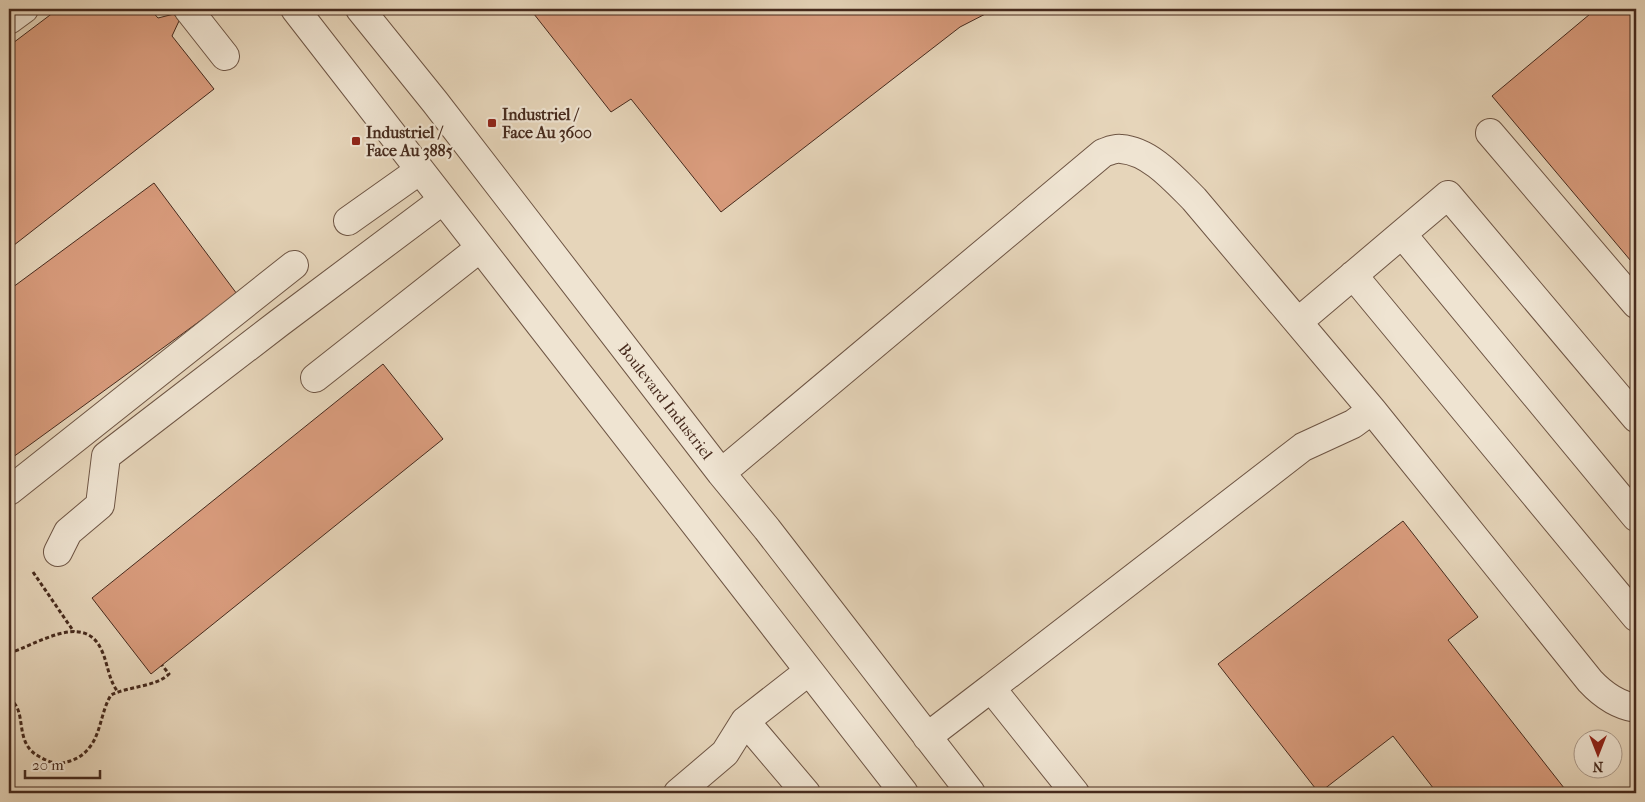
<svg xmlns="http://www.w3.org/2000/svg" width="1645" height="802" font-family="'IM FELL French Canon',serif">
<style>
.building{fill:#d89b7c;stroke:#462a1d}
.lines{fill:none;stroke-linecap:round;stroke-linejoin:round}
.minor-casing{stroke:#6e5544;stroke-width:30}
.path{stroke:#462a1d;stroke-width:3;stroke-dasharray:4 2.5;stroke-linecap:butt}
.minor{stroke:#efe4d2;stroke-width:28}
.poi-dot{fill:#8f2418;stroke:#efe4d2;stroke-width:2}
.labels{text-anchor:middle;stroke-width:4.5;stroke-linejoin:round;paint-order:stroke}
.poi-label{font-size:16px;font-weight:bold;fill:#462a1d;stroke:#efe4d2;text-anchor:start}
.street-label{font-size:16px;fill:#462a1d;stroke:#efe4d2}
</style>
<rect width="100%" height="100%" fill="#e6d5ba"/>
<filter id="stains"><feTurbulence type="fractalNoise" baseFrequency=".004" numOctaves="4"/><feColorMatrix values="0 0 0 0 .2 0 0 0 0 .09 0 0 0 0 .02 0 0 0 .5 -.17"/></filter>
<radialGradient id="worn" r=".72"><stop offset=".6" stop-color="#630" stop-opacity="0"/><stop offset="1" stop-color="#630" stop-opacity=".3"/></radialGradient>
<path class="building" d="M58,9H150L158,18L174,14L179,21L172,36L214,89L9,249V46Z
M530,9H995L960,27L721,212L631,99L611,112Z
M1596,9H1636V267L1492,96Z
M154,183L237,294L9,460V290Z
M383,364L443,439L151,674L92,598Z
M1403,521L1478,617L1448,640L1568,793H1437L1393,736L1319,793L1218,664Z"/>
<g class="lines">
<g class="minor-casing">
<path id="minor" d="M188,9L225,56
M295,9L904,793
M360,9L435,102L721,473L767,529L971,793
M9,20L24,9
M1490,133L1636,304
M348,221L420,170
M1402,234L1636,517
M1353,275L1636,617
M1298,322L1448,195L1636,418
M315,378L480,248
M1372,410L1590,681C1603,695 1617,705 1636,708
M721,473L1103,153C1109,151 1115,148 1121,149C1150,151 1175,180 1194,199L1372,410L1353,424L1303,447L991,688
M9,491L294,265
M58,552L68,532L100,505L106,456L279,323L443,200
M745,721L806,793
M927,737L991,688L1075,793
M678,793L725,753L745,721L809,671"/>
</g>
<path class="path" d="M33,572L74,632
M9,653C35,646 83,611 101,649C108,663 108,679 118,692
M9,699C29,710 12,743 40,757C47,761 54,764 62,763C73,761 82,757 89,748C101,734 101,711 111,695C129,686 156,687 169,674L162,665"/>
<use href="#minor" class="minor"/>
</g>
<g class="poi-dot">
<rect x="487" y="118" width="10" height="10" rx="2.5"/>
<rect x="351" y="136" width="10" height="10" rx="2.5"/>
</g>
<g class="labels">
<g class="poi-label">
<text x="502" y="120">Industriel /<tspan x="502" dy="18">Face Au 3600</tspan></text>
<text x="366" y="138">Industriel /<tspan x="366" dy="18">Face Au 3885</tspan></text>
</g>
<g class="street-label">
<text transform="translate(666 401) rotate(52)" y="6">Boulevard Industriel</text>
</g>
</g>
<rect width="1645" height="802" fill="none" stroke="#e6d5ba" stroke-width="30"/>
<rect x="10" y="10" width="1625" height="782" fill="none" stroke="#462a1d" stroke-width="2.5"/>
<rect x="15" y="15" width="1615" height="772" fill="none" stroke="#462a1d"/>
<g transform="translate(1598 754) rotate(180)"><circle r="24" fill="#efe4d2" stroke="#ab9a8a"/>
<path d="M0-4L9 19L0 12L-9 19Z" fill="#8f2418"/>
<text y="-8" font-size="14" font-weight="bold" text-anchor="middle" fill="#462a1d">N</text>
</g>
<path d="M25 770v8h75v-8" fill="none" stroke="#462a1d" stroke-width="2.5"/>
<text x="32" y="770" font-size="15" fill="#462a1d" stroke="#efe4d2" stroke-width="4" paint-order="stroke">20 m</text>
<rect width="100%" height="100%" filter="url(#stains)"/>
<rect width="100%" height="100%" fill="url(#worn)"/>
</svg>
